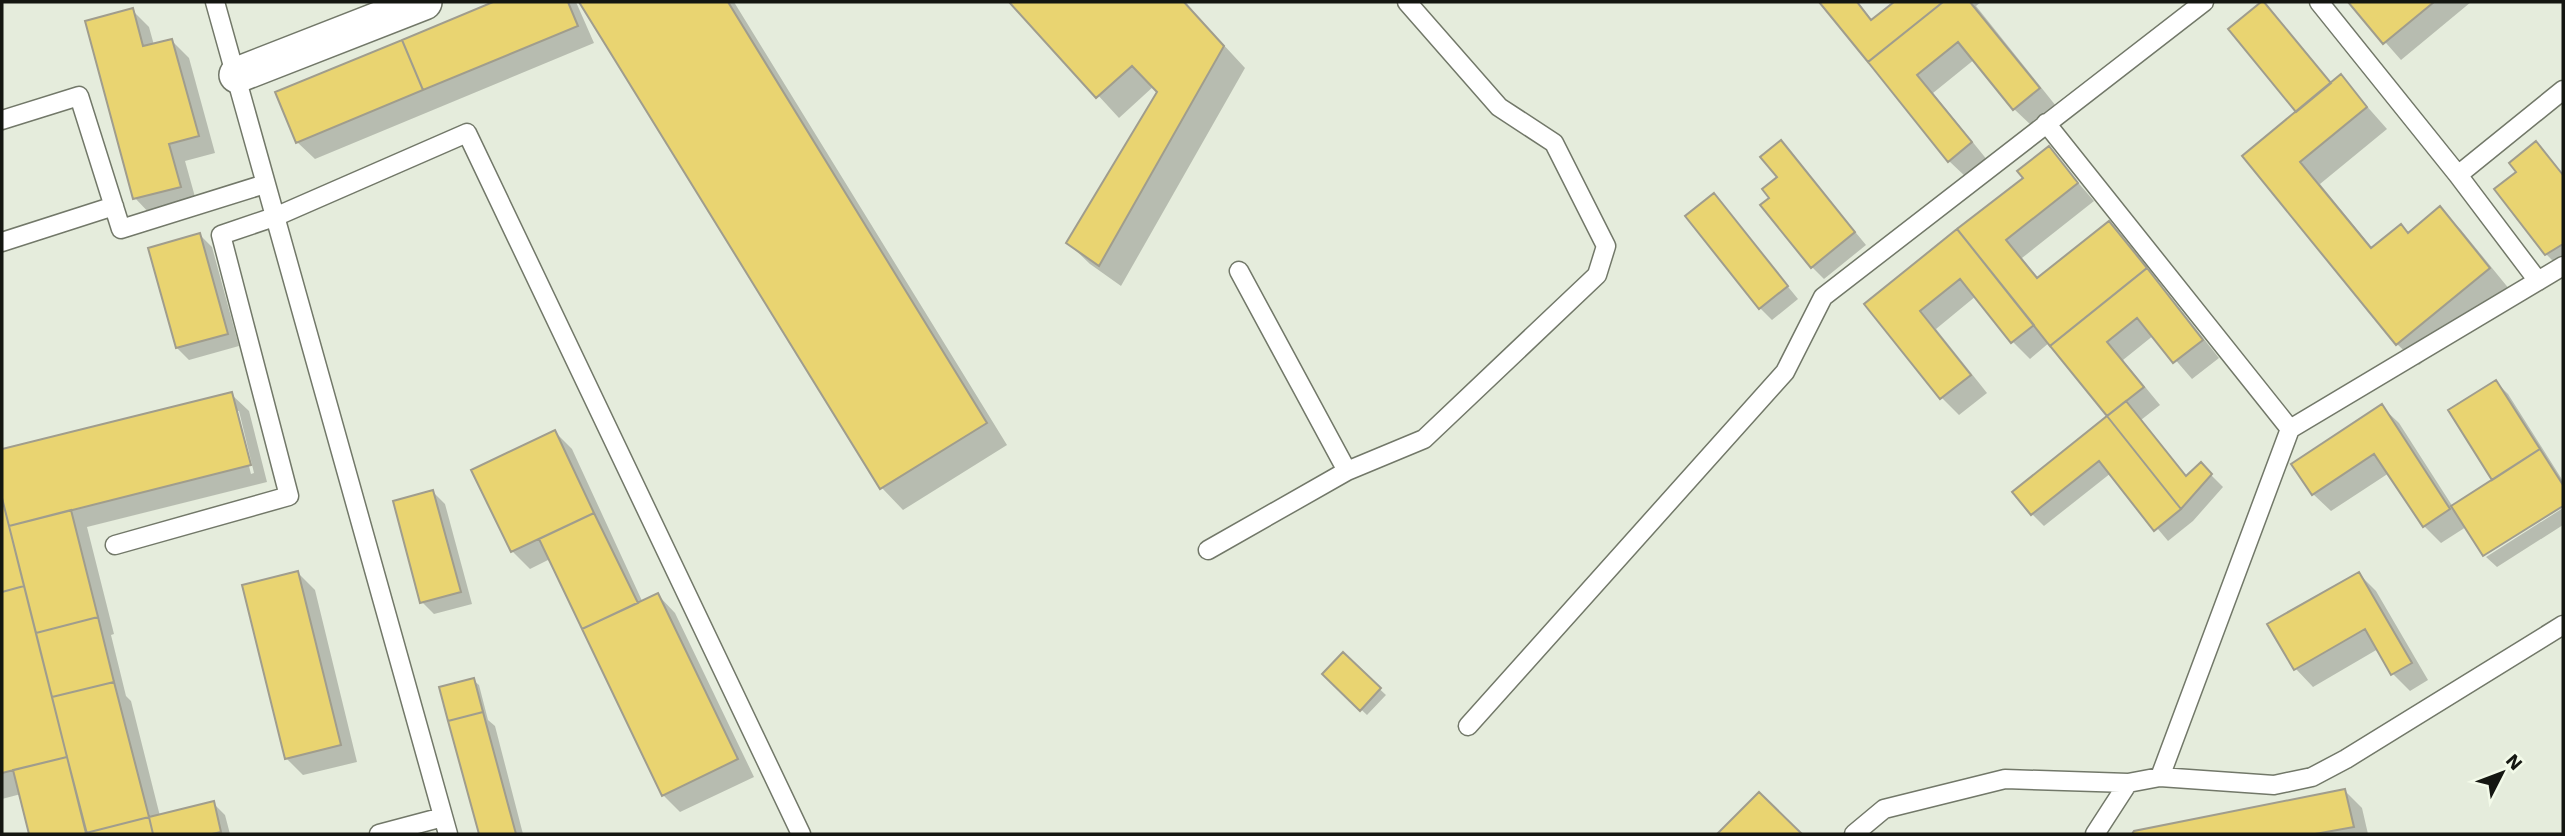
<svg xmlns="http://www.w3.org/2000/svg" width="2565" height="836" font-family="'Work Sans',sans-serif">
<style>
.shadow{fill:#0003;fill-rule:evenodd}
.building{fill:#e9d471;stroke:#a09d8d;stroke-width:2}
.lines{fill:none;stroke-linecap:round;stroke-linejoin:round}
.lane-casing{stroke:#727869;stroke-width:21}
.street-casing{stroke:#727869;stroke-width:38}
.lane{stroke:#fff;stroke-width:18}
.street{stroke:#fff;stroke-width:35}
</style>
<rect width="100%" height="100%" fill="#e5ecdc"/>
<path class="shadow" d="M497,2H576L594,43L315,159L297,142L277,93Z
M581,2H734L1007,445L903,510L882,488Z
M1012,2H1184L1245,68L1121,286L1090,264L1068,243L1159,91L1154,86L1119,118Z
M1821,2H1858L1873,21L1897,2H1981L1976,6L2056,106L2032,126L2014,109L1975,59L1933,93L1988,161L1967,178L1949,161Z
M2263,2L2332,84L2341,77L2387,129L2320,184L2373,249L2409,234L2440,209L2461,230L2510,290L2419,365L2397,344L2244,157L2298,112Z
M2350,2H2471L2401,60Z
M132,10L149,27L154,45L172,41L189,58L215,153L185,161L197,204L152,216L135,198Z
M1781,142L1866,245L1824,279L1812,267L1771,198L1780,177Z
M2535,144L2563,174V271L2546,254L2518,172Z
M2048,148L2094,201L2022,258L2039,279L2109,224L2126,241L2219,358L2192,379L2154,335L2123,360L2160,405L2141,420L2187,478L2201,465L2223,487L2193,521L2168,541L2111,473L2044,526L2032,514L2109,417L2050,342L2030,359L2013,342L1976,296L1936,329L1987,393L1959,415L1942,398L1866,304L2025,178Z
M1714,196L1798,299L1772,320L1760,308Z
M200,235L212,247L239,346L189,360L177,348Z
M2496,382L2508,394L2563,481V504L2485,553V556L2466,527L2441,543L2424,526L2389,473L2331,511L2313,494L2381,406L2399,423L2453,507L2495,480Z
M231,394L249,411L267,482L87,527L114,634L111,635L126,696L131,701L160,816L213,803L225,815L230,834H31L21,794L2,799V451ZM235,411H239L254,473L251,474Z
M555,432L572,449L643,603L658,595L675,613L754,777L680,812L663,795L550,559L530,569L512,551Z
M433,492L445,504L472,604L434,614L422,602Z
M2563,508V525L2497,567L2486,557Z
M298,573L315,590L357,762L303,775L286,758Z
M2359,574L2376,591L2428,680L2410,691L2393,674L2378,649L2313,687L2296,669L2270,625Z
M1343,655L1386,695L1367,715L1324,674Z
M473,680L479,685L488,720L495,726L523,834H480L441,688Z
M2345,791L2362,808L2368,834H2134Z"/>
<path class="building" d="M493,2H568L578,26L423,90L402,40Z
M579,2H728L987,423L880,489Z
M1009,2H1184L1224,46L1099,266L1066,243L1157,92L1132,66L1096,98Z
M1819,2H1857L1871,20L1894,2H1943L1868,62Z
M1943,2H1970L2040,88L2013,110L1958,42L1917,75L1972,142L1948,162L1868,62Z
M2261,2H2264L2331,83L2296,112L2228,29Z
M2348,2H2434L2383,44Z
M133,8L143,46L172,39L199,136L169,144L181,187L133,199L85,21Z
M402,40L423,90L296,143L275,92Z
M2341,74L2367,107L2300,162L2371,248L2401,224L2408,233L2440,206L2490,268L2396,345L2242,156Z
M1781,140L1855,232L1811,268L1760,205L1769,198L1762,189L1777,177L1760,157Z
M2536,141L2563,175V244L2545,255L2494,189L2516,172L2509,163Z
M2049,146L2078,183L2006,240L2037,278L2109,221L2147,268L2050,346L1957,229L2023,178L2017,171Z
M1714,193L1788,286L1759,309L1685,216Z
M1957,229L2034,325L2011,343L1960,279L1920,311L1971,375L1940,399L1864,304Z
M200,233L228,334L176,348L148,248Z
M2147,268L2203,340L2173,363L2137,318L2107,342L2144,387L2107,416L2050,346Z
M2496,380L2540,449L2492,480L2448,410Z
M232,392L251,465L9,526L2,498V449Z
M2126,401L2186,476L2201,462L2212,474L2181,509L2107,416Z
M2382,404L2450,509L2423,527L2374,454L2312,495L2291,464Z
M2107,416L2181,509L2154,531L2099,461L2031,515L2012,492Z
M555,430L594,513L511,552L471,470Z
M2540,449L2563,485V506L2483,556L2451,506Z
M433,490L461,592L420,603L393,501Z
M2,498L24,586L2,592Z
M71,510L98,617L36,633L9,526Z
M594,513L638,603L582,629L539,539Z
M298,571L341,745L285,759L242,585Z
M2359,572L2412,663L2391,675L2365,629L2294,670L2267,624Z
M24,586L67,757L2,773V592Z
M658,593L738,759L662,796L582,629Z
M98,617L114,682L52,697L36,633Z
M1343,652L1381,688L1360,711L1322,674Z
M474,678L483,712L448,721L439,687Z
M114,682L149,817L86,833L52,697Z
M483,712L516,834H479L448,721Z
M67,757L87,834H29L13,770Z
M2345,789L2354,827L2315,834H2132L2134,831Z
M1759,792L1802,834H1717Z
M214,801L221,832L212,834H153L149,817Z
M149,817L153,834H87L86,833Z"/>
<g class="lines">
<g class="lane-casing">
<path id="lane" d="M215,2L448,834
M2319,2L2458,175L2538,281
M2,120L79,96L121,229L265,184
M2046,123L2290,429
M2458,175L2563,90
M2,242L114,206
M1239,271L1347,471L1424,439L1597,275L1606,246L1554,143L1499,107L1407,2
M115,545L289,496L221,235L277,216L467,133L801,834
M1208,550L1347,471
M1468,726L1785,372L1823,297L2204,2
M2160,777L2290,429L2563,266
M379,834L443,817
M1854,834L1884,809L2005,779L2128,783L2160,777L2274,785L2312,777L2346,759L2563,625
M2095,834L2128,783"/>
</g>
<g class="street-casing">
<path id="street" d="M237,75L424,2"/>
</g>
<use href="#lane" class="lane"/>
<use href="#street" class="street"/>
</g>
<rect width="2565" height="836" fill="none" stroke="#141611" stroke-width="7"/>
<g transform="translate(2502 773) rotate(48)" stroke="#f3fae9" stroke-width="5" paint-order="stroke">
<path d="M0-5L12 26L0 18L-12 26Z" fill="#141611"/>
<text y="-10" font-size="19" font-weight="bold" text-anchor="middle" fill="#141611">N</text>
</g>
</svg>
